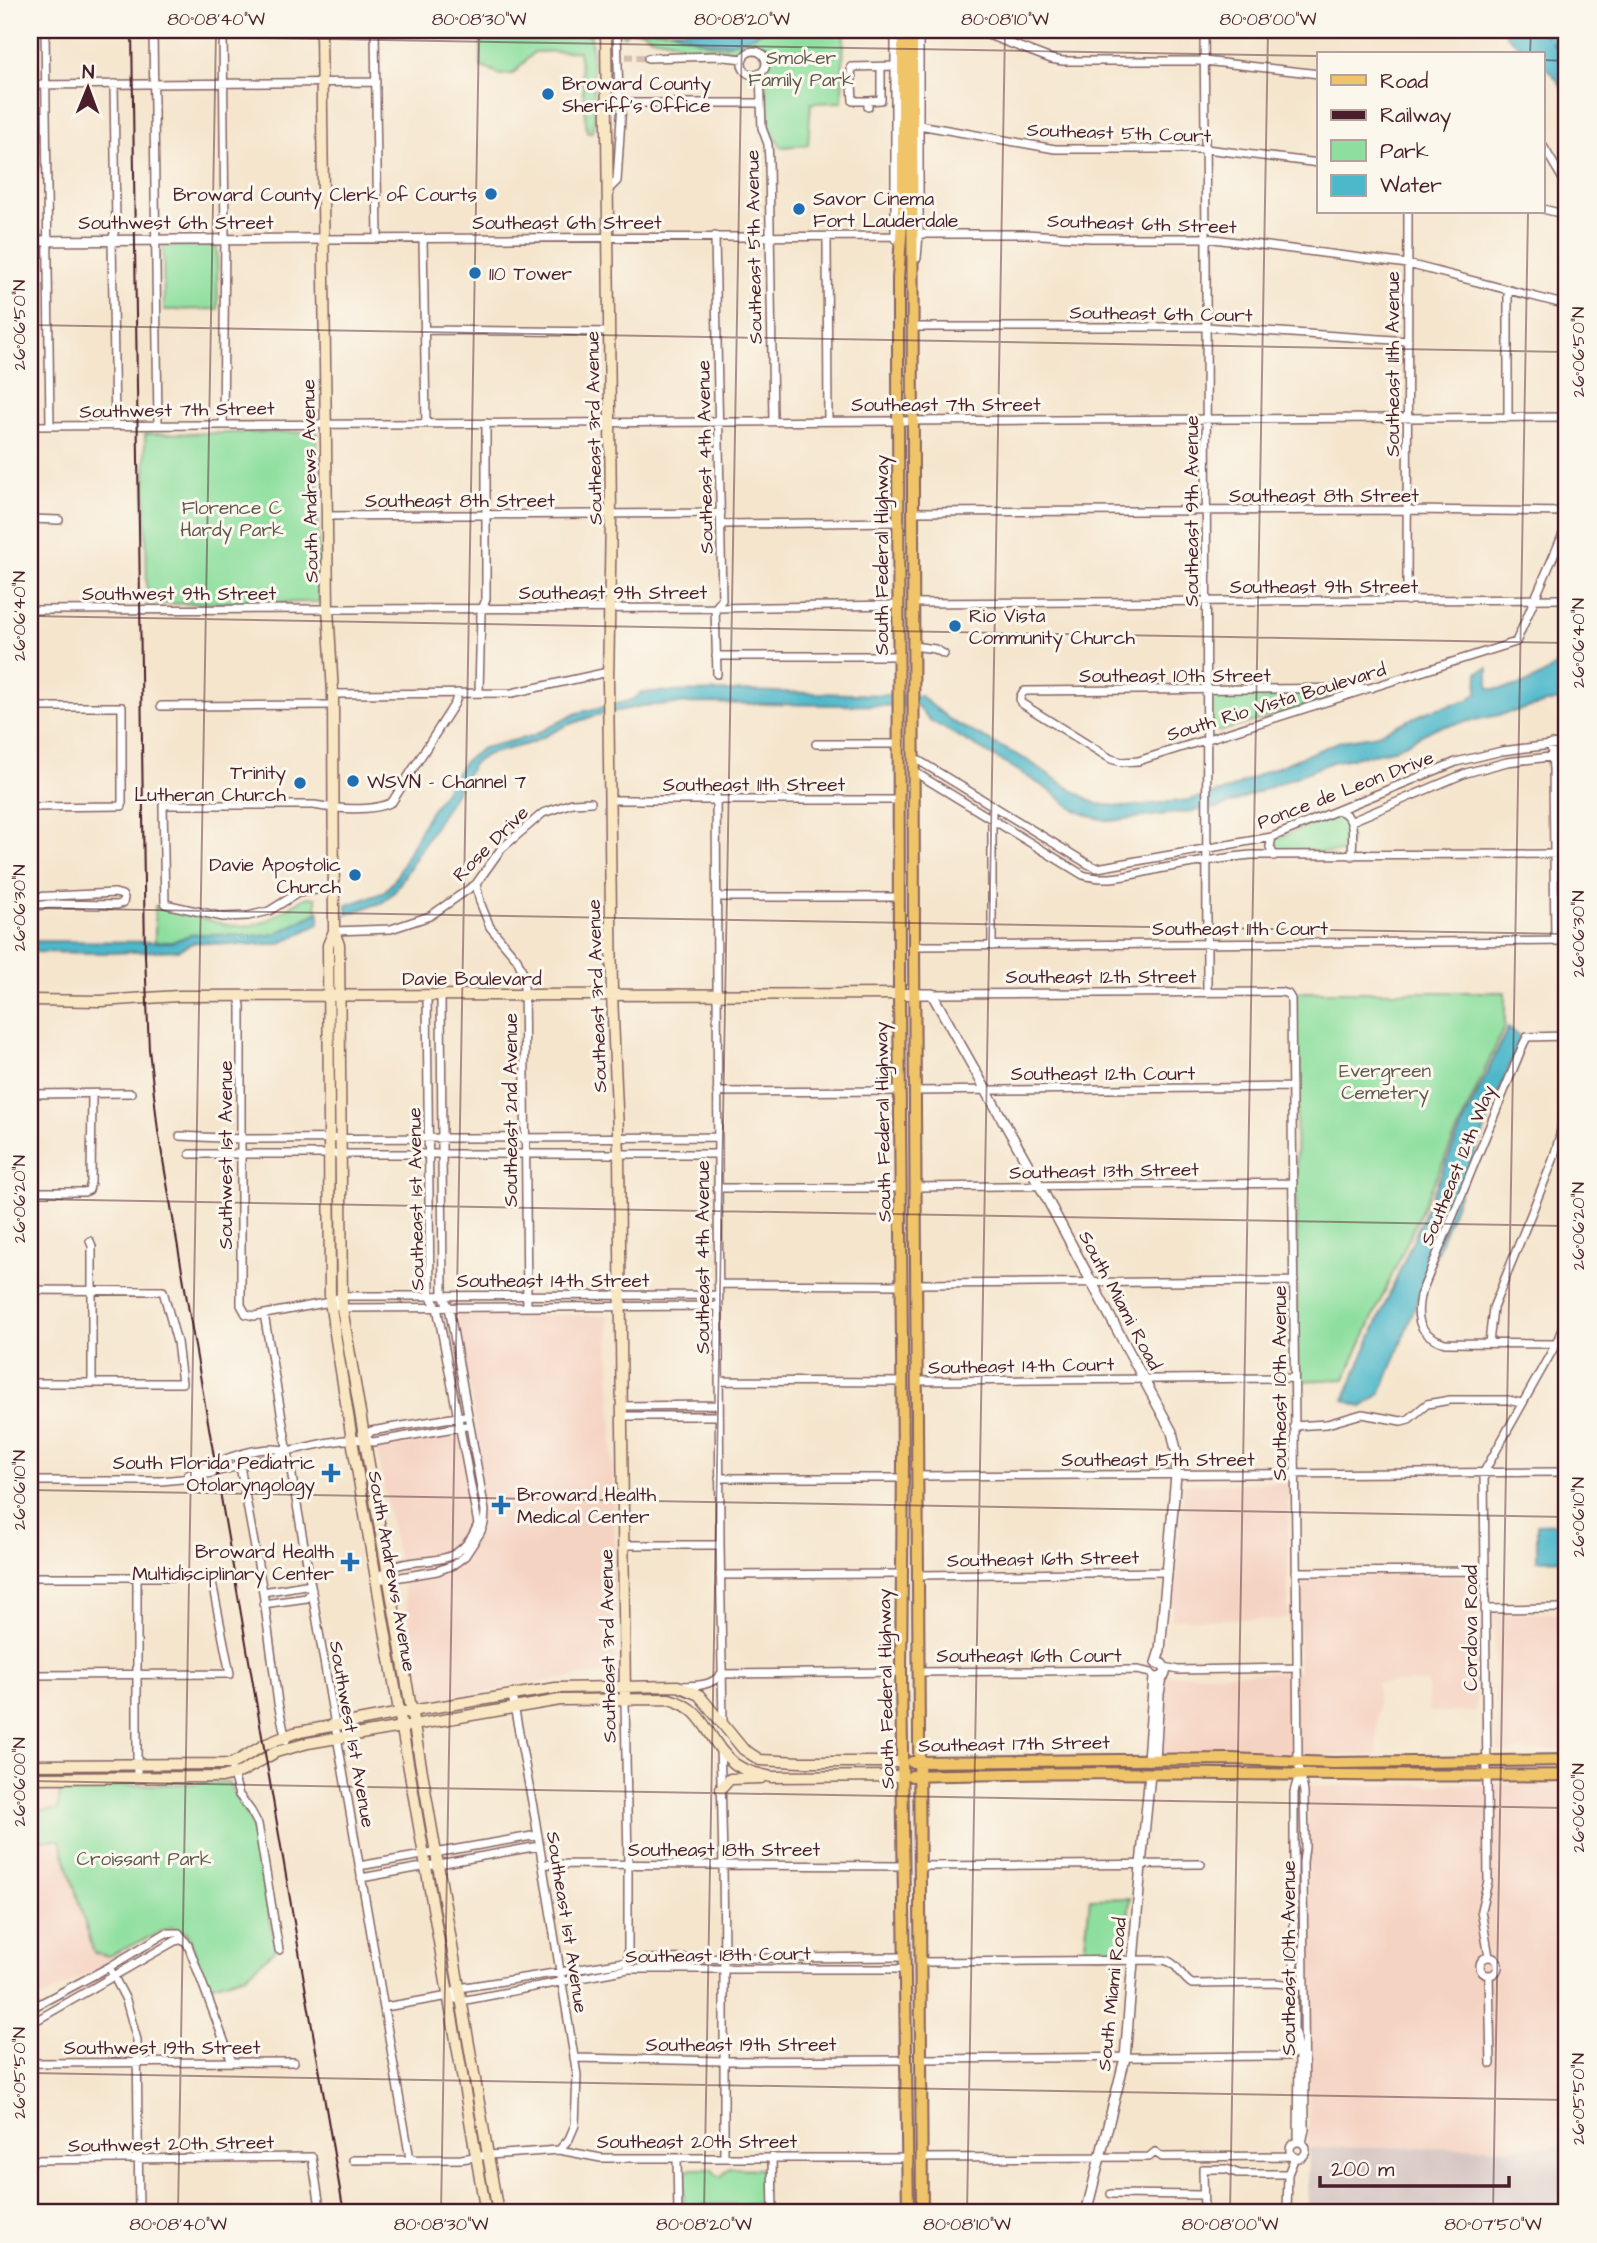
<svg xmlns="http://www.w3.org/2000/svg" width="1597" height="2243" font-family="'Architects Daughter',sans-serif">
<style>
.built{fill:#f5d3c2}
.industrial{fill:#d1c0bd}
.green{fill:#8edf9f;stroke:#6c7f65;stroke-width:2}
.water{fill:#4db8ca;stroke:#4c6c7a;stroke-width:2}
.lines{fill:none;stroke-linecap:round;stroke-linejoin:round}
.ferry{stroke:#4b5563;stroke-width:2;stroke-dasharray:9 7;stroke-linecap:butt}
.minor-tunnel{stroke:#d3bdad;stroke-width:7;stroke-dasharray:7 3.5;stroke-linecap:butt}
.minor-casing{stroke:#866464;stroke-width:10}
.tertiary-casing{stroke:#866464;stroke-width:12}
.secondary-casing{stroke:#866464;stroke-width:13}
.primary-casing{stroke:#866464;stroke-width:14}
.minor{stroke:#fff;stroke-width:7}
.tertiary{stroke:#fff;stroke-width:9}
.secondary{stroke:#f9e7c3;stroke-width:10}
.primary{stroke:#f0c469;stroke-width:10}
.rail{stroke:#4a1f2b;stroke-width:2}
.ticks{fill:none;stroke:#4a1f2b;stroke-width:2;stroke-opacity:0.45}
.poi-dot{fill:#1f6fb2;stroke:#fbf7ec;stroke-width:2.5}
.labels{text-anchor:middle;stroke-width:6;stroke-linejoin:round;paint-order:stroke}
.park-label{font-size:19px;fill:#5e594e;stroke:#fbf7ec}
.poi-label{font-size:19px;fill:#4a1f2b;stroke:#fbf7ec;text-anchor:start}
.street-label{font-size:19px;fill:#4a1f2b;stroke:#fbf7ec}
.neatline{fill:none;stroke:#4a1f2b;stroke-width:2.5}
.ticks-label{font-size:18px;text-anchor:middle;fill:#4a1f2b}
</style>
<rect width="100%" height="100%" fill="#fbf7ec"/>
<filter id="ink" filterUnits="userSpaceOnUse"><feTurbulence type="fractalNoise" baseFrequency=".0143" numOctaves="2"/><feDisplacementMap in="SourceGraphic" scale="14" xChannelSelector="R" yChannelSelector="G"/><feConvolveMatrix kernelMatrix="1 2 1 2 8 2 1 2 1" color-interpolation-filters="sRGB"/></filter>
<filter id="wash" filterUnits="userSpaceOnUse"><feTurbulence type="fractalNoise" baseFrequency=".00686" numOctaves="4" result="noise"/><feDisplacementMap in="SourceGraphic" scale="28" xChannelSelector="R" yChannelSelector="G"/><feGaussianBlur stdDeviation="1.57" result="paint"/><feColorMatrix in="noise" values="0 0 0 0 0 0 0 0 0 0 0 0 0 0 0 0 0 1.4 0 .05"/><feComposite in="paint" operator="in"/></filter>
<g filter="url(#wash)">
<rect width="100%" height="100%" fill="#f5e5cd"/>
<path class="built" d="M457,1315H609L615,1556L614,1673L579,1676L425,1702L377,1450L477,1432Z
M1288,1483V1619H1172L1184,1484Z
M1299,1574L1477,1576L1476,1712H1428V1683H1377V1756L1158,1754L1163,1675L1299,1672Z
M1494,1613H1567V1750L1498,1751Z
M1567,1783V2147L1309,2148L1308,1786Z
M30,1788H60L58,1811H30Z
M30,1840H60L94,1953L109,1956L110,1962L30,2004Z"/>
<path class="industrial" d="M1567,2147V2213H1307L1309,2148Z"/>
<path class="green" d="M481,30L586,31L591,36L595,117L592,132H587L579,51L534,52L513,74L498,75L494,71L481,67Z
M620,30H670L706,43L729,44L765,30H844L842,102L811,103L808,145L781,147L769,126L762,49L748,47L739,52L720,47L684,49L672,41L651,37L642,31H628L624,36L622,35Z
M217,245L218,309L164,310L163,246Z
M317,432L319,602L147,604L145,434Z
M1325,691L1328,695L1326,700L1219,732L1211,727L1210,696L1218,692Z
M1339,814H1343C1350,824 1352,841 1346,852L1276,853L1274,850L1273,842L1278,838Z
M308,897L316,898L317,913L276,934L261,936L193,934L172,942H155V906C190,909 228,936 264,922C280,915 292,903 308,897Z
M1296,992H1505V1026L1345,1379L1297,1381Z
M228,1782L251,1822L276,1949L246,1975L206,1987L188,1933L171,1927L109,1956L94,1953L60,1840H30V1811L58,1810L60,1788Z
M1130,1898L1125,1954H1084L1090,1899Z
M729,2168L762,2169L764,2174V2204L684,2205V2177L687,2171L691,2169H711L718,2176H722Z"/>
<path class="water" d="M670,30H765C728,52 707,43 670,30Z
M1505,30H1565L1567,32V93L1551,72L1543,65V54H1529L1506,35Z
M1567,653V698L1504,714L1435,728L1393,750L1332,762L1219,808L1110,821L1092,817L1073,809L1052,792L1009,765L931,721L917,706L691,703L642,706L597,715L567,725L531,743L486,755L473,764L395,891L383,902L347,914V905L383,893L394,881L427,817L465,761L483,748L532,736L577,713L625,702L636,698L641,692L744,691L920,696L953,722L1027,760L1072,790L1097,804L1125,807L1189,800L1228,790L1265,772L1341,741L1373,736L1431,710L1468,700L1477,693L1478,672L1488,668V685L1490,689C1519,690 1550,676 1567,653Z
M319,912V924L279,944L240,945L195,942L178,950L112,953L30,952V941L172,942L193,934L261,936L276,934Z
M1508,1028L1521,1037L1386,1381L1379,1395L1362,1407L1344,1400L1463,1124Z
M1567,1523V1559L1537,1560V1524Z"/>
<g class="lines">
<path class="ferry" d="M1540,30L1567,59"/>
</g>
</g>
<g filter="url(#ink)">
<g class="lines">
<path class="minor-tunnel" d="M626,57L648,58"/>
<g class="minor-casing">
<path id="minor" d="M45,30L50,425
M153,30L158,425
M223,30L225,239L223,425
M375,30L378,239
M975,30L1051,59L1063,61H1204L1319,74
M1204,30L1206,238L1207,993
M742 63a12 12 0 1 1 24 0a12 12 0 1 1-24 0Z
M648,58L716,56L743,59
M760,73L762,128L768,144L769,161L773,421
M114,84L116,226L112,240L115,425
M30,85L376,82
M868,101L881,100V67
M622,103H761
M868,107V101H853L851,67L895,66
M919,125L1055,149H1206L1319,163
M1543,146L1567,186
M608,190L617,181L622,103L619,98L617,31L613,30
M1543,209L1567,215
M919,234H1025L1091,238H1206L1408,264L1567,305
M715,236L722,600L715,608L717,674
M827,237L828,421
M423,238L426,423
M323,239L895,236
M895,239V30
M917,258L919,234V30
M912,327H1206L1408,341
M424,330L609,332
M1508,417V291
M30,426L1567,417
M913,512L1408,510L1567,512
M326,516L721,513
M30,519L59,520
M721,524L898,522
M1407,601L1408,212
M913,603L1567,599
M30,610L715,608L898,605
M913,646L935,649L944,654
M716,656H898
M1372,688L1025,691C1020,695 1019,698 1021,703L1111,759L1122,762L1138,761L1516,642L1567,525
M479,692L481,613L486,599V423
M333,694L512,693L608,672
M161,706L333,705
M30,707H122V806L30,807
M816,744H899
M1551,744L1553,769L1555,941
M913,757L1088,864L1097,868L1272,837L1456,762L1502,751L1567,743
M913,771L1083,875C1109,883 1138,873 1164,868C1193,863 1221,858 1251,855L1567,854
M716,788L720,1545L723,1726
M609,800H899
M992,805V946
M1340,811C1357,817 1352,840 1352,856
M1352,821L1466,773L1507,762L1567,755
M1272,837L1270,847L1274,856
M476,884L480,902L490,927L517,959L524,975L527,1307
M334,887L298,893L269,911L248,916L223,917L165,904L163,805H314C335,809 374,812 392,802L455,703L458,693
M30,897L115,893L122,895L124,898L123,903L117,905L49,904L30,907
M716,897H899
M334,931L391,929L430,916L476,884L501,849L543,813L572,803L591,802
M914,946L1567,941
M932,994L1281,992L1288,994L1291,999L1298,1761L1304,1792L1305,1847L1303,1862L1305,2129L1302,2143
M239,996L241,1006V1305L246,1314L254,1316L330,1302L341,1296L718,1295
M915,1091L1292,1087
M717,1092L900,1091
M30,1094L131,1093
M180,1136L241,1139L717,1137
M190,1154H717
M915,1187L1293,1183
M717,1188H901
M30,1192H84L89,1190L91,1182L92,1094
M90,1241L92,1246V1383
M718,1284L901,1285
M916,1284L1294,1281
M30,1290L163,1291L177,1342L182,1383H30
M330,1302L342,1308L719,1306
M264,1314L410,2159
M1489,1343L1493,1308L1553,1160L1560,1135L1567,1092
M1556,1344L1445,1343C1420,1335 1415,1321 1420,1296L1523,1045L1527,1037L1567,1036
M719,1381L902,1382
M917,1381L1293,1378
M621,1406L719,1405
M621,1416H719
M1294,1426L1327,1424L1362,1414L1401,1421L1409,1419L1427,1404L1450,1400H1508L1521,1403
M365,1439L371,1431L464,1416
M238,1455L263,1592L278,1703L286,1740
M188,1475C213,1463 260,1442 287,1451
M917,1476L1567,1472
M719,1478H903
M30,1481H161L191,1478L280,1456L287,1451C311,1447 351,1434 373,1442L466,1426
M624,1545H720
M1296,1572L1485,1571
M720,1575L901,1574
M918,1575L1168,1572
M30,1577H211L230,1674L30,1675
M137,1577V1777
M377,1579H389L437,1571L453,1565L465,1556L480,1533L484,1524L485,1511L449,1307L443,1296L441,995
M377,1579C410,1544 454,1583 478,1524L437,1307L430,1296L427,995
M263,1592L305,1585L312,1590L307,1598L263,1604
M1485,1609L1567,1608
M1165,1667L1178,1670L1297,1668
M918,1672L1137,1670L1151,1673
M681,1686C696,1686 712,1686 721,1674L901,1672
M512,1695L535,1818L577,2075L575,2125L569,2139L559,2150
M625,1700L628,1864V1965
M720,1749C725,1885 724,2021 724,2158
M232,1771L239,1795L251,1811L258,1824L279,1950
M543,1864L905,1866
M359,1866L538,1835
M919,1866L1201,1864
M361,1878L539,1846
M1489,1957L1481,1910L1488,1881L1484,1472L1556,1344L1567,1317
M1480 1966a9 9 0 1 1 18 0a9 9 0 1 1-18 0Z
M920,1962L1164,1960C1179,1963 1180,1977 1192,1984L1275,1983L1303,1986
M109,1967L126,2000L137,2040L139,2213
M1489,1975L1491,2064
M449,1996L461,2001L628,1969H906
M385,2007L449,1996L459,1988L643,1959L906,1957
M30,2009L109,1967L166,1933H179L188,1945L232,2062
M30,2024L175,1941L184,1939
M574,2058L724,2061L907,2060
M921,2059L1288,2056L1294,2053L1296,2038
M30,2063L294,2062
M1298,2142L1299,2054L1294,2030V1792L1299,1774
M1290 2150a8 8 0 1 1 16 0a8 8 0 1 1-16 0Z
M772,2157L773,2213
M922,2158L1149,2157L1155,2152L1162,2157L1293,2156
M677,2159L678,2213
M30,2160L312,2157L321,2213
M353,2160L461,2159L488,2155L559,2150L601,2158H908
M1111,2194L1203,2195
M1204,2213L1203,2169H1226L1240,2174H1288
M1287,2213L1288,2174L1295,2157"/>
</g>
<g class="tertiary-casing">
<path id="tertiary" d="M30,241L323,239
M914,994H932L1040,1186L1172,1432L1177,1454L1176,1475L1160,1650L1156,1663
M1156,1663L1162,1664L1166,1670L1164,1676L1158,1678
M1148,1760L1154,1677
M1155,1760L1159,1694L1162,1677
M1086,2213L1125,2058L1141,1865L1150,1774"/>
</g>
<g class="secondary-casing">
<path id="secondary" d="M321,30L328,608L333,694L334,931L339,945L342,1308L498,2213
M606,30L611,515L608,682L612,995L619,1154L625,1700
M334,931L328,945L330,1302L352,1440L486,2213
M30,1000L101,1001L178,996L914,994
M30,1765L231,1764L239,1760L264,1745L294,1733L411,1711L556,1688L678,1686L699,1695L743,1749L760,1760L800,1762H902
M30,1778L222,1777L241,1772L276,1752L308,1743L560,1700L669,1699C708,1709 707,1743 735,1764C746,1772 759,1774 772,1777L903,1776
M721,1789L730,1779L761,1778"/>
</g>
<g class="primary-casing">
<path id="primary" d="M903,30V209L898,278V342L899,994L903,1465L901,1672L908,2213
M912,30L914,946L922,2213
M912,1762L1231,1759L1333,1763L1567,1760
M912,1776C1131,1769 1349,1778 1567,1775"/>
</g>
<use href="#minor" class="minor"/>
<use href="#tertiary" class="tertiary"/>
<use href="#secondary" class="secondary"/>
<use href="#primary" class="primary"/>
<path class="rail" d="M132,30L145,956L149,1049L158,1131L344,2213"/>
</g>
</g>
<path class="ticks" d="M30,34L1319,56M1530,54L1531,30M1543,60L1567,61M30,325L1567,352M30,616L1567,643M30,908L1567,934M30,1199L1567,1226M30,1490L1567,1517M30,1781L1567,1808M30,2073L1567,2100M178,2213L216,30M441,2213L479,30M704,2213L742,30M967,2213L1005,30M1230,2213L1268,30M1493,2213L1528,212"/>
<g class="poi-dot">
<circle cx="548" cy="94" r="7"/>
<circle cx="491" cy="194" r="7"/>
<circle cx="799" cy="209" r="7"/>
<circle cx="475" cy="273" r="7"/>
<circle cx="955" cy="626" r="7"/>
<circle cx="353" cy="781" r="7"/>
<circle cx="300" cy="783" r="7"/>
<circle cx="355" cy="875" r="7"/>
<path d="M327.5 1462.5h7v7h7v7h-7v7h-7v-7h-7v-7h7z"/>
<path d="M497.5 1494.5h7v7h7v7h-7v7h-7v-7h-7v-7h7z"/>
<path d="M346.5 1551.5h7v7h7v7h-7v7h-7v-7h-7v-7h7z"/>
</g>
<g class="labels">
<g class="park-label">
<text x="801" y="64">Smoker<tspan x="801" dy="22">Family Park</tspan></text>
<text x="232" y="514">Florence C<tspan x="232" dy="22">Hardy Park</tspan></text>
<text x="1385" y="1077">Evergreen<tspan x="1385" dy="22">Cemetery</tspan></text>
<text x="144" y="1865">Croissant Park</text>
</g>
<g class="poi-label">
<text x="562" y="90">Broward County<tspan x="562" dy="22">Sheriff's Office</tspan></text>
<text x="477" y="201" text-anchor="end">Broward County Clerk of Courts</text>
<text x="813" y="205">Savor Cinema<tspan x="813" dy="22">Fort Lauderdale</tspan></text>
<text x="489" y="280">110 Tower</text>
<text x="969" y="622">Rio Vista<tspan x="969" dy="22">Community Church</tspan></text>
<text x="286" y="779" text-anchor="end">Trinity<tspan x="286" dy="22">Lutheran Church</tspan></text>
<text x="367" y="788">WSVN - Channel 7</text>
<text x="341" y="871" text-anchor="end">Davie Apostolic<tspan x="341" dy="22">Church</tspan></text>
<text x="315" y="1469" text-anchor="end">South Florida Pediatric<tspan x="315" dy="22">Otolaryngology</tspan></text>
<text x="517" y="1501">Broward Health<tspan x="517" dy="22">Medical Center</tspan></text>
<text x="334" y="1558" text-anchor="end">Broward Health<tspan x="334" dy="22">Multidisciplinary Center</tspan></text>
</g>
<g class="street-label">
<text transform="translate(1119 132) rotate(2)" y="7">Southeast 5th Court</text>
<text x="176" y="229">Southwest 6th Street</text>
<text x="567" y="229">Southeast 6th Street</text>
<text transform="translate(1142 223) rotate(2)" y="7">Southeast 6th Street</text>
<text transform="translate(753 247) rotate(-91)" y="7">Southeast 5th Avenue</text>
<text transform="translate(1161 313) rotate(1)" y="7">Southeast 6th Court</text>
<text transform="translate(1392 364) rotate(-90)" y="7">Southeast 11th Avenue</text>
<text x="946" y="411">Southeast 7th Street</text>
<text transform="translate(177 409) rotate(-1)" y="7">Southwest 7th Street</text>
<text transform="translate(593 428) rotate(-91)" y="7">Southeast 3rd Avenue</text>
<text transform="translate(704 457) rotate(-91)" y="7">Southeast 4th Avenue</text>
<text transform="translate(309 481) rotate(-91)" y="7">South Andrews Avenue</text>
<text x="1324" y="502">Southeast 8th Street</text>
<text x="460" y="507">Southeast 8th Street</text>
<text transform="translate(1191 511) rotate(-90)" y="7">Southeast 9th Avenue</text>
<text transform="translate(881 555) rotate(-90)" y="7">South Federal Highway</text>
<text x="1324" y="593">Southeast 9th Street</text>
<text x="613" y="599">Southeast 9th Street</text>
<text x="179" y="600">Southwest 9th Street</text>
<text x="1175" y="682">Southeast 10th Street</text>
<text transform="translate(1276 701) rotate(-17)" y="7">South Rio Vista Boulevard</text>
<text x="754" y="791">Southeast 11th Street</text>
<text transform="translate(1345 789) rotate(-21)" y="7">Ponce de Leon Drive</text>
<text transform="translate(490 843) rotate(-45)" y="7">Rose Drive</text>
<text x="1240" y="935">Southeast 11th Court</text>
<text x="1101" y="983">Southeast 12th Street</text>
<text x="472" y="985">Davie Boulevard</text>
<text transform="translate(596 996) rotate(-92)" y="7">Southeast 3rd Avenue</text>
<text x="1103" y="1080">Southeast 12th Court</text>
<text transform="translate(510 1110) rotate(-90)" y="7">Southeast 2nd Avenue</text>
<text transform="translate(882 1122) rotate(-91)" y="7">South Federal Highway</text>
<text transform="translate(225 1155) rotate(-90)" y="7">Southwest 1st Avenue</text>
<text transform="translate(1457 1165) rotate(-68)" y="7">Southeast 12th Way</text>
<text transform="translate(1104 1170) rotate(-1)" y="7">Southeast 13th Street</text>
<text transform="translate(415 1199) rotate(-91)" y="7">Southeast 1st Avenue</text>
<text transform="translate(702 1257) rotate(-90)" y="7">Southeast 4th Avenue</text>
<text x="553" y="1287">Southeast 14th Street</text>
<text transform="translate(1121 1300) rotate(62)" y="7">South Miami Road</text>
<text transform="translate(1021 1365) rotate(-1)" y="7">Southeast 14th Court</text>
<text transform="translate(1279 1383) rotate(-90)" y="7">Southeast 10th Avenue</text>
<text x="1158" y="1466">Southeast 15th Street</text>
<text transform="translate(1043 1558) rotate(-1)" y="7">Southeast 16th Street</text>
<text transform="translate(393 1571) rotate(80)" y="7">South Andrews Avenue</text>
<text transform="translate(1470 1628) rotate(-90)" y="7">Cordova Road</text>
<text transform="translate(607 1646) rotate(-91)" y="7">Southeast 3rd Avenue</text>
<text x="1029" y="1662">Southeast 16th Court</text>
<text transform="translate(885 1689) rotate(-91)" y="7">South Federal Highway</text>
<text transform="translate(353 1734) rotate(80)" y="7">Southwest 1st Avenue</text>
<text transform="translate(1014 1743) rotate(-1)" y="7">Southeast 17th Street</text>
<text x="724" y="1856">Southeast 18th Street</text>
<text transform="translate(568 1922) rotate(81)" y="7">Southeast 1st Avenue</text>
<text transform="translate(718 1954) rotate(-1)" y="7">Southeast 18th Court</text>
<text transform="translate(1288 1958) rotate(-90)" y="7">Southeast 10th Avenue</text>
<text transform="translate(1111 1994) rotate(-84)" y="7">South Miami Road</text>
<text x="741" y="2051">Southeast 19th Street</text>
<text x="162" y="2054">Southwest 19th Street</text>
<text x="697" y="2148">Southeast 20th Street</text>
<text transform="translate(171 2143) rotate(-1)" y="7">Southwest 20th Street</text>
</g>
</g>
<rect width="1597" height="2243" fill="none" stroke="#fbf7ec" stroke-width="77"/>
<rect x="1317" y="52" width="228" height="161" fill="#fbf7ec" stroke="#b4a19f" stroke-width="2"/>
<rect x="1331" y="75" width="35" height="10" fill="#f0c469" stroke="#b4a19f" stroke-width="2"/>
<text x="1380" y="88" font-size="21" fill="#4a1f2b">Road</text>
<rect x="1331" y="110" width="35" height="10" fill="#4a1f2b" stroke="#b4a19f" stroke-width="2"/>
<text x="1380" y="122" font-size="21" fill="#4a1f2b">Railway</text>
<rect x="1331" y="140" width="35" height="21" fill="#8edf9f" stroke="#b4a19f" stroke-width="2"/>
<text x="1380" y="158" font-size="21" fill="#4a1f2b">Park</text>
<rect x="1331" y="175" width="35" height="21" fill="#4db8ca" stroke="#b4a19f" stroke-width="2"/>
<text x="1380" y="192" font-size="21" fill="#4a1f2b">Water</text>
<g transform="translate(88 88) rotate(1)" stroke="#fbf7ec" stroke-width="5" paint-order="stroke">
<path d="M0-5L12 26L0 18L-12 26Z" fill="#4a1f2b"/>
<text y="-10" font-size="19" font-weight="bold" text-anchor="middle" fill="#4a1f2b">N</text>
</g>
<path d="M1320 2176v10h189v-10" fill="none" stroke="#4a1f2b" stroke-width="3.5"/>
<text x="1331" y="2176" font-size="21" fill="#4a1f2b" stroke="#fbf7ec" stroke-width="5" paint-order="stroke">200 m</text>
<rect x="38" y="38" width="1520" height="2166" class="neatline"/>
<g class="ticks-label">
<text x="216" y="25">80°08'40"W</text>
<text x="479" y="25">80°08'30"W</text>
<text x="742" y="25">80°08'20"W</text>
<text x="1005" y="25">80°08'10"W</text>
<text x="1268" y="25">80°08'00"W</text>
<text transform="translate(19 325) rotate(-90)" y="6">26°06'50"N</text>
<text transform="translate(1578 352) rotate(-90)" y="6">26°06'50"N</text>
<text transform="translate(19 616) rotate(-90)" y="6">26°06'40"N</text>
<text transform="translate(1578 643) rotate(-90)" y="6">26°06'40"N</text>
<text transform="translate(19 908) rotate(-90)" y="6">26°06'30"N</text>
<text transform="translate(1578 934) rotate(-90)" y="6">26°06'30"N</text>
<text transform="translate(19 1199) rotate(-90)" y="6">26°06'20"N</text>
<text transform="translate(1578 1226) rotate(-90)" y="6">26°06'20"N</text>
<text transform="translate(19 1490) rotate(-90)" y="6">26°06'10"N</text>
<text transform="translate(1578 1517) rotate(-90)" y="6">26°06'10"N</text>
<text transform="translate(19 1782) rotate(-90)" y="6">26°06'00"N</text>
<text transform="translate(1578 1808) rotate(-90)" y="6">26°06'00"N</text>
<text transform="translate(19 2073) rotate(-90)" y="6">26°05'50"N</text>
<text transform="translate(1578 2099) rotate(-90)" y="6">26°05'50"N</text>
<text x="178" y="2230">80°08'40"W</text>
<text x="441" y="2230">80°08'30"W</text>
<text x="704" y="2230">80°08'20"W</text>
<text x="967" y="2230">80°08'10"W</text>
<text x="1230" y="2230">80°08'00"W</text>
<text x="1493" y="2230">80°07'50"W</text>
</g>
</svg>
